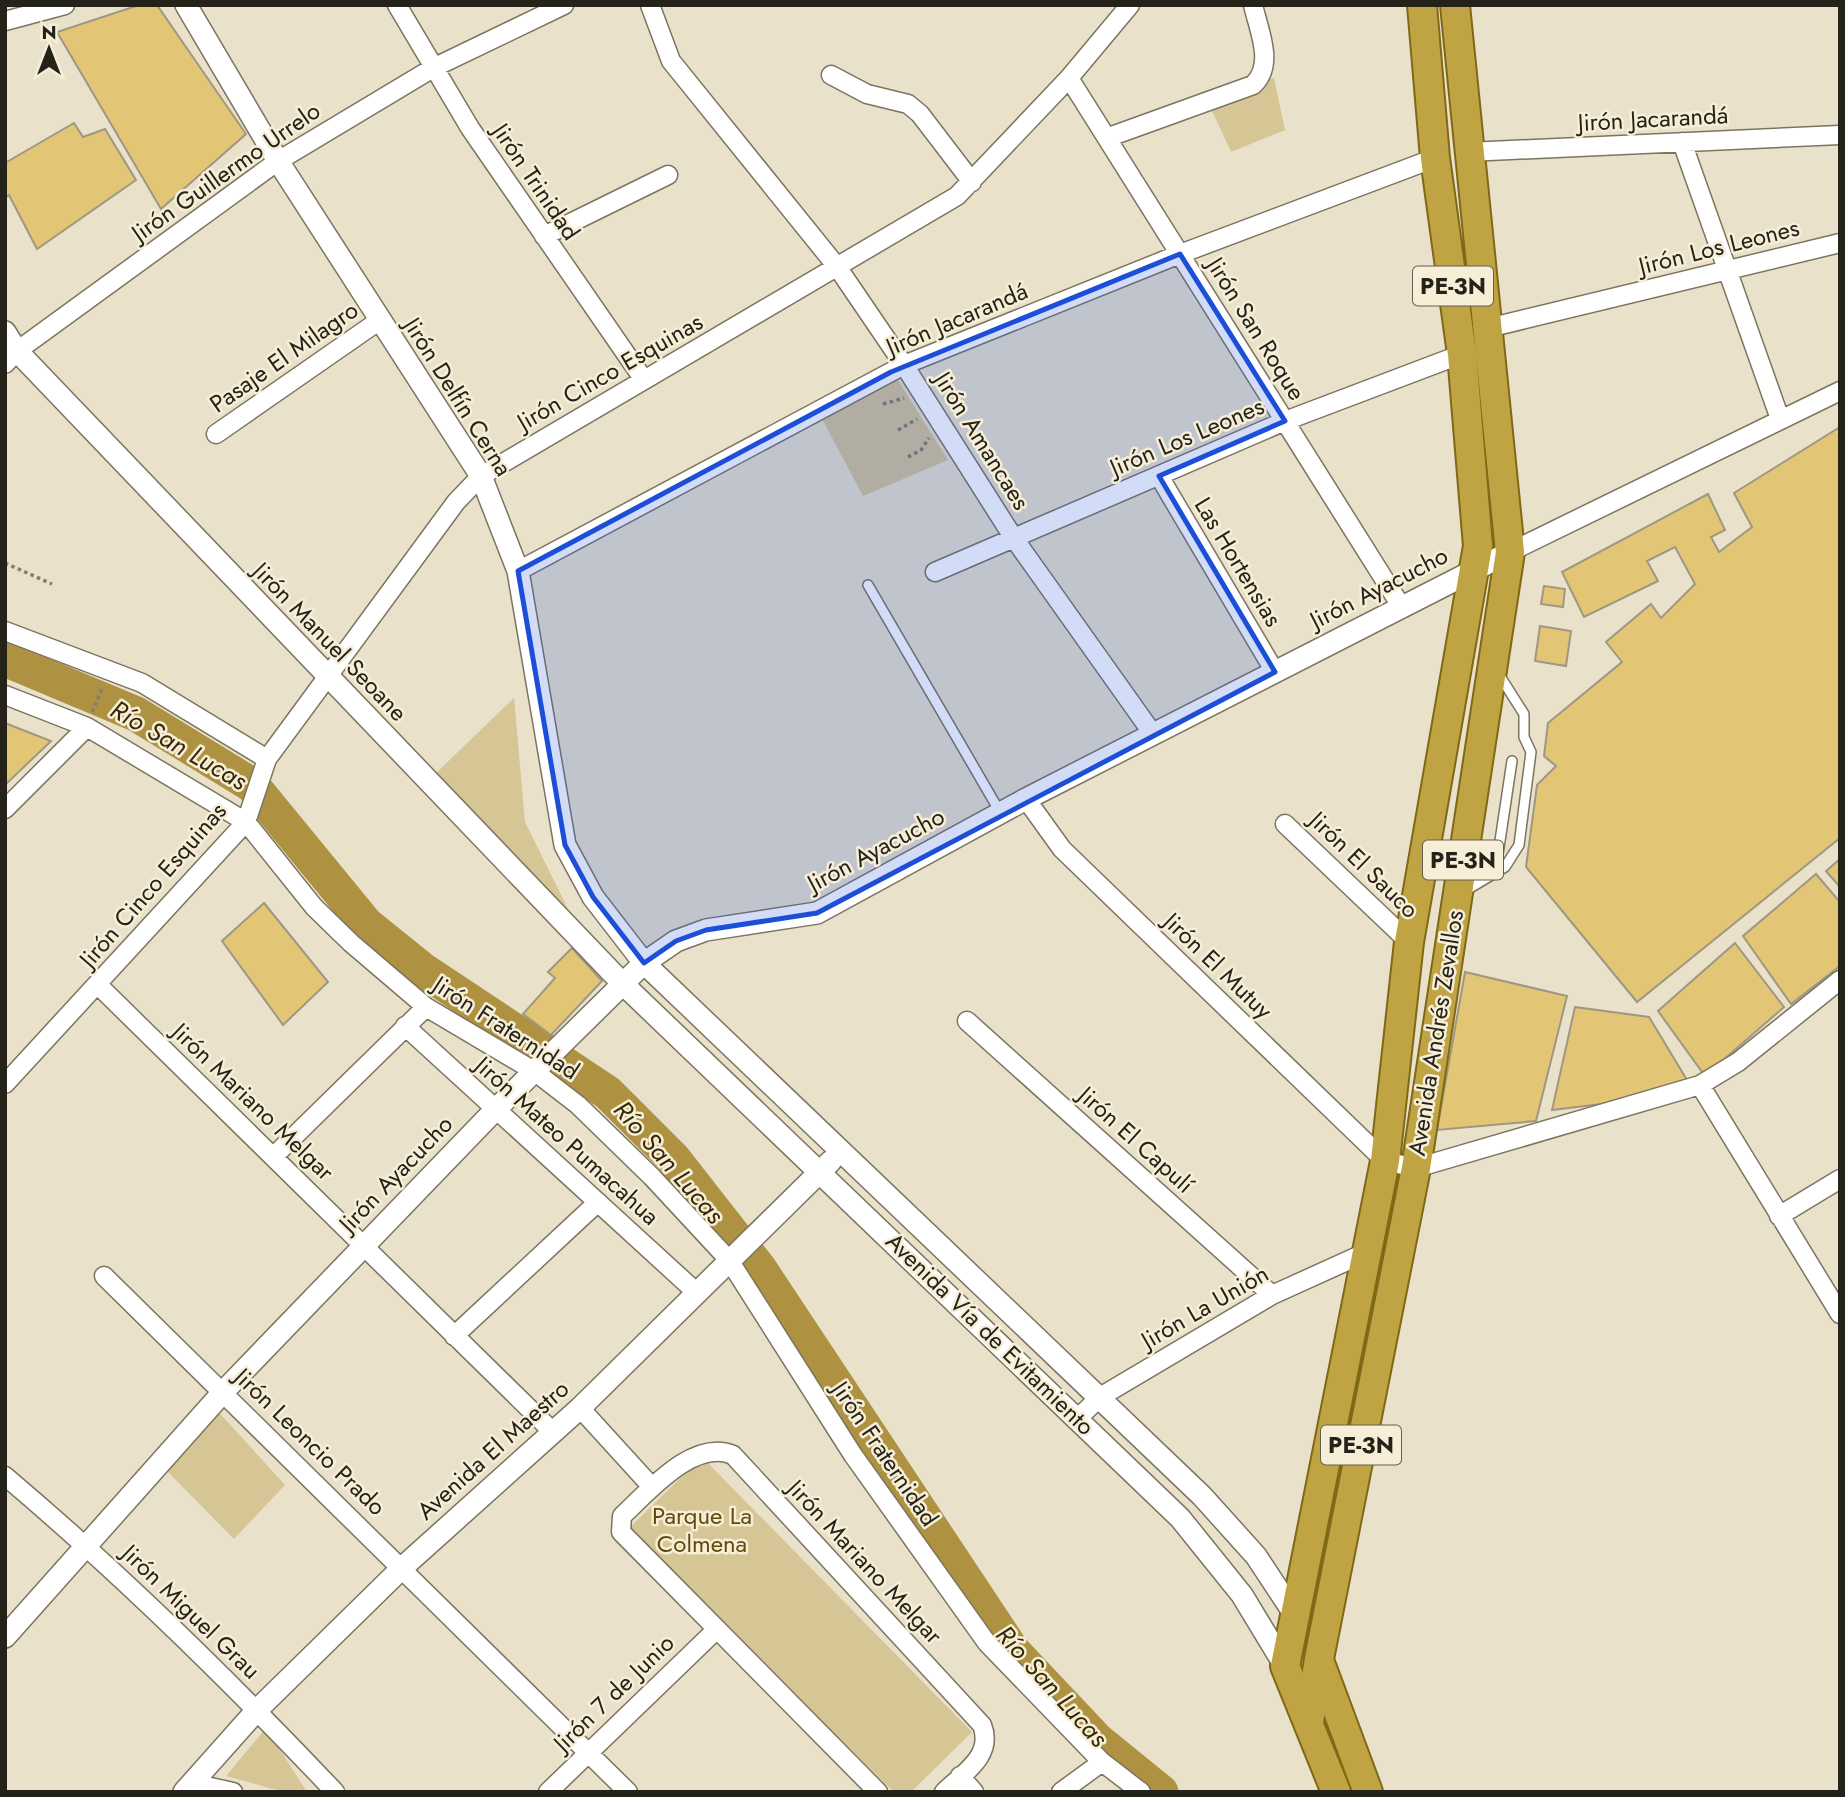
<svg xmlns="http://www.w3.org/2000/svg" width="1845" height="1797" font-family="Jost,sans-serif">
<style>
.green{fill:#d6c595}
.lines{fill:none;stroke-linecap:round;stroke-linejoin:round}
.river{stroke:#ae9242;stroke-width:35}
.building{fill:#e2c676;stroke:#9f9782;stroke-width:2}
.service-casing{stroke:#7c745f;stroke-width:12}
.minor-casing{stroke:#7c745f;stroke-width:21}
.tertiary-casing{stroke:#7c745f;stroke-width:24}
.trunk-casing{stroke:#7f6816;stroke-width:32}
.path{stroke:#837e6e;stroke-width:3.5;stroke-dasharray:3.5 3.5;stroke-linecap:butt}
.service{stroke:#fff;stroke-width:9}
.minor{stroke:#fff;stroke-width:18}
.tertiary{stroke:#fff;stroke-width:21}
.trunk{stroke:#c0a443;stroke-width:28}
.marked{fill:#1d4ed8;fill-opacity:0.2;stroke:#1d4ed8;stroke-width:5;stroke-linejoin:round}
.labels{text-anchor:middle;stroke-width:5;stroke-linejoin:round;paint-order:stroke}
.shield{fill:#f7eed7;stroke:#645f52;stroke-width:2}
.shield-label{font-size:23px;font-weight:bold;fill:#252219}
.street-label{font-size:24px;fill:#252219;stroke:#f7eed7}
.park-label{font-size:24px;fill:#5f4b0c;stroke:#f7eed7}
.water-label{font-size:26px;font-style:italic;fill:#362a06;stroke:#f7eed7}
</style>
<rect width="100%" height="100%" fill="#e9e1ca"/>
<path class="green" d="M1274,78L1285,130L1231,152L1209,104Z
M896,377L948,460L863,496L820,415Z
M514,698L525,822L568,909L434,775Z
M215,1408L285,1485L234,1539L164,1468Z
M702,1457L972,1732L911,1792H894L628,1529Z
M266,1728L307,1792H284L226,1776Z"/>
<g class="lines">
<path class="river" d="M5,659L136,714L252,785L366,924L423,970L608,1093L673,1158L759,1268L1012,1650L1097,1740L1161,1792"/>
</g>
<path class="building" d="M139,5H157L246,134L161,209L57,32Z
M74,123L83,137L105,129L136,180L37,249L9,195L5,198V163Z
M1840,427V838L1637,1002L1526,867L1537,785L1556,766L1544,756L1548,723L1622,662L1606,642L1651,604L1661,618L1695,584L1675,547L1647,561L1658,581L1584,617L1562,572L1708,494L1725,530L1711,537L1719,552L1752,527L1734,493Z
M1544,586L1565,589L1563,607L1541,604Z
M1540,626L1571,631L1566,666L1535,661Z
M5,723L51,741L5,785Z
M1840,859V887L1826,871Z
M1816,874L1840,902V966L1791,1004L1743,936Z
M264,903L328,982L283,1025L222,941Z
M1735,943L1784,1007L1705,1076L1658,1011Z
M572,948L602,981L551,1035L523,1014L555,978L548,972Z
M1465,972L1567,996L1536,1121L1437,1130Z
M1575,1007L1649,1017L1687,1080L1610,1103L1552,1110Z"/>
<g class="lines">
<g class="service-casing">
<path id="service" d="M868,585L1000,812
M1495,874L1512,761
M1465,891L1505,867L1519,845L1531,752L1524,737V714L1498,673"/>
</g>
<g class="minor-casing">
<path id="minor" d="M397,5L470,128L644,380
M650,5L671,61L838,268L904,365L1013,537L1153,734
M5,21L65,5
M831,75L867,94L908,104L920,114L972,182
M1069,78L1401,606
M1109,137L1253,85C1275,65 1259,31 1253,5
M1682,142L1780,419
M1468,152L1840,135
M544,236L668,175
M1488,328L1840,243
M5,364L17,351L278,161L433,68L564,5
M216,434L380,320
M1159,476L1275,672
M1510,552L1840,391
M518,571L904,365L1180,254L1435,158
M935,572L1285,421L1462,354
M5,631L142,683L267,759
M5,695L87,727L246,822L314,907L351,943L426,1007L534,1071L578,1105L652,1177L729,1260L853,1455L987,1643L1102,1762L1141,1792
M1026,799L1062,849L1385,1161L1416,1168L1700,1085L1738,1062L1840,980
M5,809L87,727
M1285,824L1409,942
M98,985L553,1432
M967,1021L1272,1295
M405,1026L696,1292
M5,1084L246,822L267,759L456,502L481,476L957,196L1069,78L1130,5
M1700,1085L1840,1314
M274,1156L426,1007
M1779,1216L1840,1179
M104,1276L628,1792
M454,1336L598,1202
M580,1408L652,1487
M1077,1419L1100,1397L1272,1295L1367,1252
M5,1476C121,1574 230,1681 335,1792
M960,1776L974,1792
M192,1783L233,1792
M548,1792L716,1630
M878,1792L621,1532L622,1516C649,1491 694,1438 733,1455L982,1725C994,1755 964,1773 944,1792
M1061,1792L1102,1762"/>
</g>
<g class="tertiary-casing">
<path id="tertiary" d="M186,5L278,161L481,476L518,571L565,845L593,897L644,963L1202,1496L1256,1556L1293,1612
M5,332L17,351L623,984L1180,1518L1242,1595L1285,1666
M5,1637L224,1391L495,1110L644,963L676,941L706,930L817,913L1026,799L1510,552
M184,1792L257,1710L403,1567L580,1408L831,1161"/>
</g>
<g class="trunk-casing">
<path id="trunk" d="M1320,1663L1368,1792
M1309,1722L1319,1659L1416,1168L1510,552L1455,5
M1336,1792L1285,1666L1385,1161L1409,942L1478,546L1462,354L1435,158L1422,5"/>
</g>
<path class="path" d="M883,404L904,398
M898,430L917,419
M908,457L921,450L929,438
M5,563L52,584
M92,712L103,687"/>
<use href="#service" class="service"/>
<use href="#minor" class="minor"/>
<use href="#tertiary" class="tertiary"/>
<use href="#trunk" class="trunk"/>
</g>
<path class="marked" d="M1180,254L1285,421L1159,476L1275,672L817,913L706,930L676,941L644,963L593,897L565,845L518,571L891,372Z"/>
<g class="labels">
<g class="shield">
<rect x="1413" y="266.5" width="80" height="39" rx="5"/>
<rect x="1423" y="840.5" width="80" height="39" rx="5"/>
<rect x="1321" y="1425.5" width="80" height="39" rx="5"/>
</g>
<g class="shield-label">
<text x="1453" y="294">PE-3N</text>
<text x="1463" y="868">PE-3N</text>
<text x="1361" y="1453">PE-3N</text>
</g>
<g class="street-label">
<text transform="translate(1653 119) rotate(-3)" y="8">Jirón Jacarandá</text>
<text transform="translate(226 172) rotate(-35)" y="8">Jirón Guillermo Urrelo</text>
<text transform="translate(536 182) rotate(56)" y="8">Jirón Trinidad</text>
<text transform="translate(1719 247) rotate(-14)" y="8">Jirón Los Leones</text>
<text transform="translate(957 319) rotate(-23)" y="8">Jirón Jacarandá</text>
<text transform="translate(1256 329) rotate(58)" y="8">Jirón San Roque</text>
<text transform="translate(284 357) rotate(-35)" y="8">Pasaje El Milagro</text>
<text transform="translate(610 372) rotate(-30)" y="8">Jirón Cinco Esquinas</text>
<text transform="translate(458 397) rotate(58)" y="8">Jirón Delfín Cerna</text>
<text transform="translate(1187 437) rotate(-23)" y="8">Jirón Los Leones</text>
<text transform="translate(982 441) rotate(58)" y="8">Jirón Amancaes</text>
<text transform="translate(1238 562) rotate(59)" y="8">Las Hortensias</text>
<text transform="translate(1379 588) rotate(-27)" y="8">Jirón Ayacucho</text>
<text transform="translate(330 642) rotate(46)" y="8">Jirón Manuel Seoane</text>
<text transform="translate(876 850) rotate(-28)" y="8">Jirón Ayacucho</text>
<text transform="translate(1364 865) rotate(44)" y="8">Jirón El Sauco</text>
<text transform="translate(153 885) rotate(-49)" y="8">Jirón Cinco Esquinas</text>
<text transform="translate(1218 966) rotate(44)" y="8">Jirón El Mutuy</text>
<text transform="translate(506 1028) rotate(33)" y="8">Jirón Fraternidad</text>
<text transform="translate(1436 1033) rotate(-81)" y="8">Avenida Andrés Zevallos</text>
<text transform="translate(253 1102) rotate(44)" y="8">Jirón Mariano Melgar</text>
<text transform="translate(1136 1140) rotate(42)" y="8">Jirón El Capulí</text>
<text transform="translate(567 1141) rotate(42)" y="8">Jirón Mateo Pumacahua</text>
<text transform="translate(396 1174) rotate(-46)" y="8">Jirón Ayacucho</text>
<text transform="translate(1205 1307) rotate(-30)" y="8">Jirón La Unión</text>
<text transform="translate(990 1334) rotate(44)" y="8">Avenida Vía de Evitamiento</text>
<text transform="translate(310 1442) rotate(44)" y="8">Jirón Leoncio Prado</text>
<text transform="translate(493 1450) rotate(-42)" y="8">Avenida El Maestro</text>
<text transform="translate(885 1454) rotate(56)" y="8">Jirón Fraternidad</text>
<text transform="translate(865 1562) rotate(47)" y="8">Jirón Mariano Melgar</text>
<text transform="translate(191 1612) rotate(44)" y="8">Jirón Miguel Grau</text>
<text transform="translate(614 1693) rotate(-44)" y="8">Jirón 7 de Junio</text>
</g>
<g class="park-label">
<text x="702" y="1524">Parque La<tspan x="702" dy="28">Colmena</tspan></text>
</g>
<g class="water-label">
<text transform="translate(179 745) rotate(30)" y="9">Río San Lucas</text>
<text transform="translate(669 1162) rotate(49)" y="9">Río San Lucas</text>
<text transform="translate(1052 1686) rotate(48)" y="9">Río San Lucas</text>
</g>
</g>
<rect width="1845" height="1797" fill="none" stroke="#252219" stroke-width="14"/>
<g transform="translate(49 49)" stroke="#f7eed7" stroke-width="5" paint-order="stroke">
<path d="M0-5L12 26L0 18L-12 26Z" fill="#252219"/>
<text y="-10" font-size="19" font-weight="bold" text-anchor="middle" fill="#252219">N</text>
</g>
</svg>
